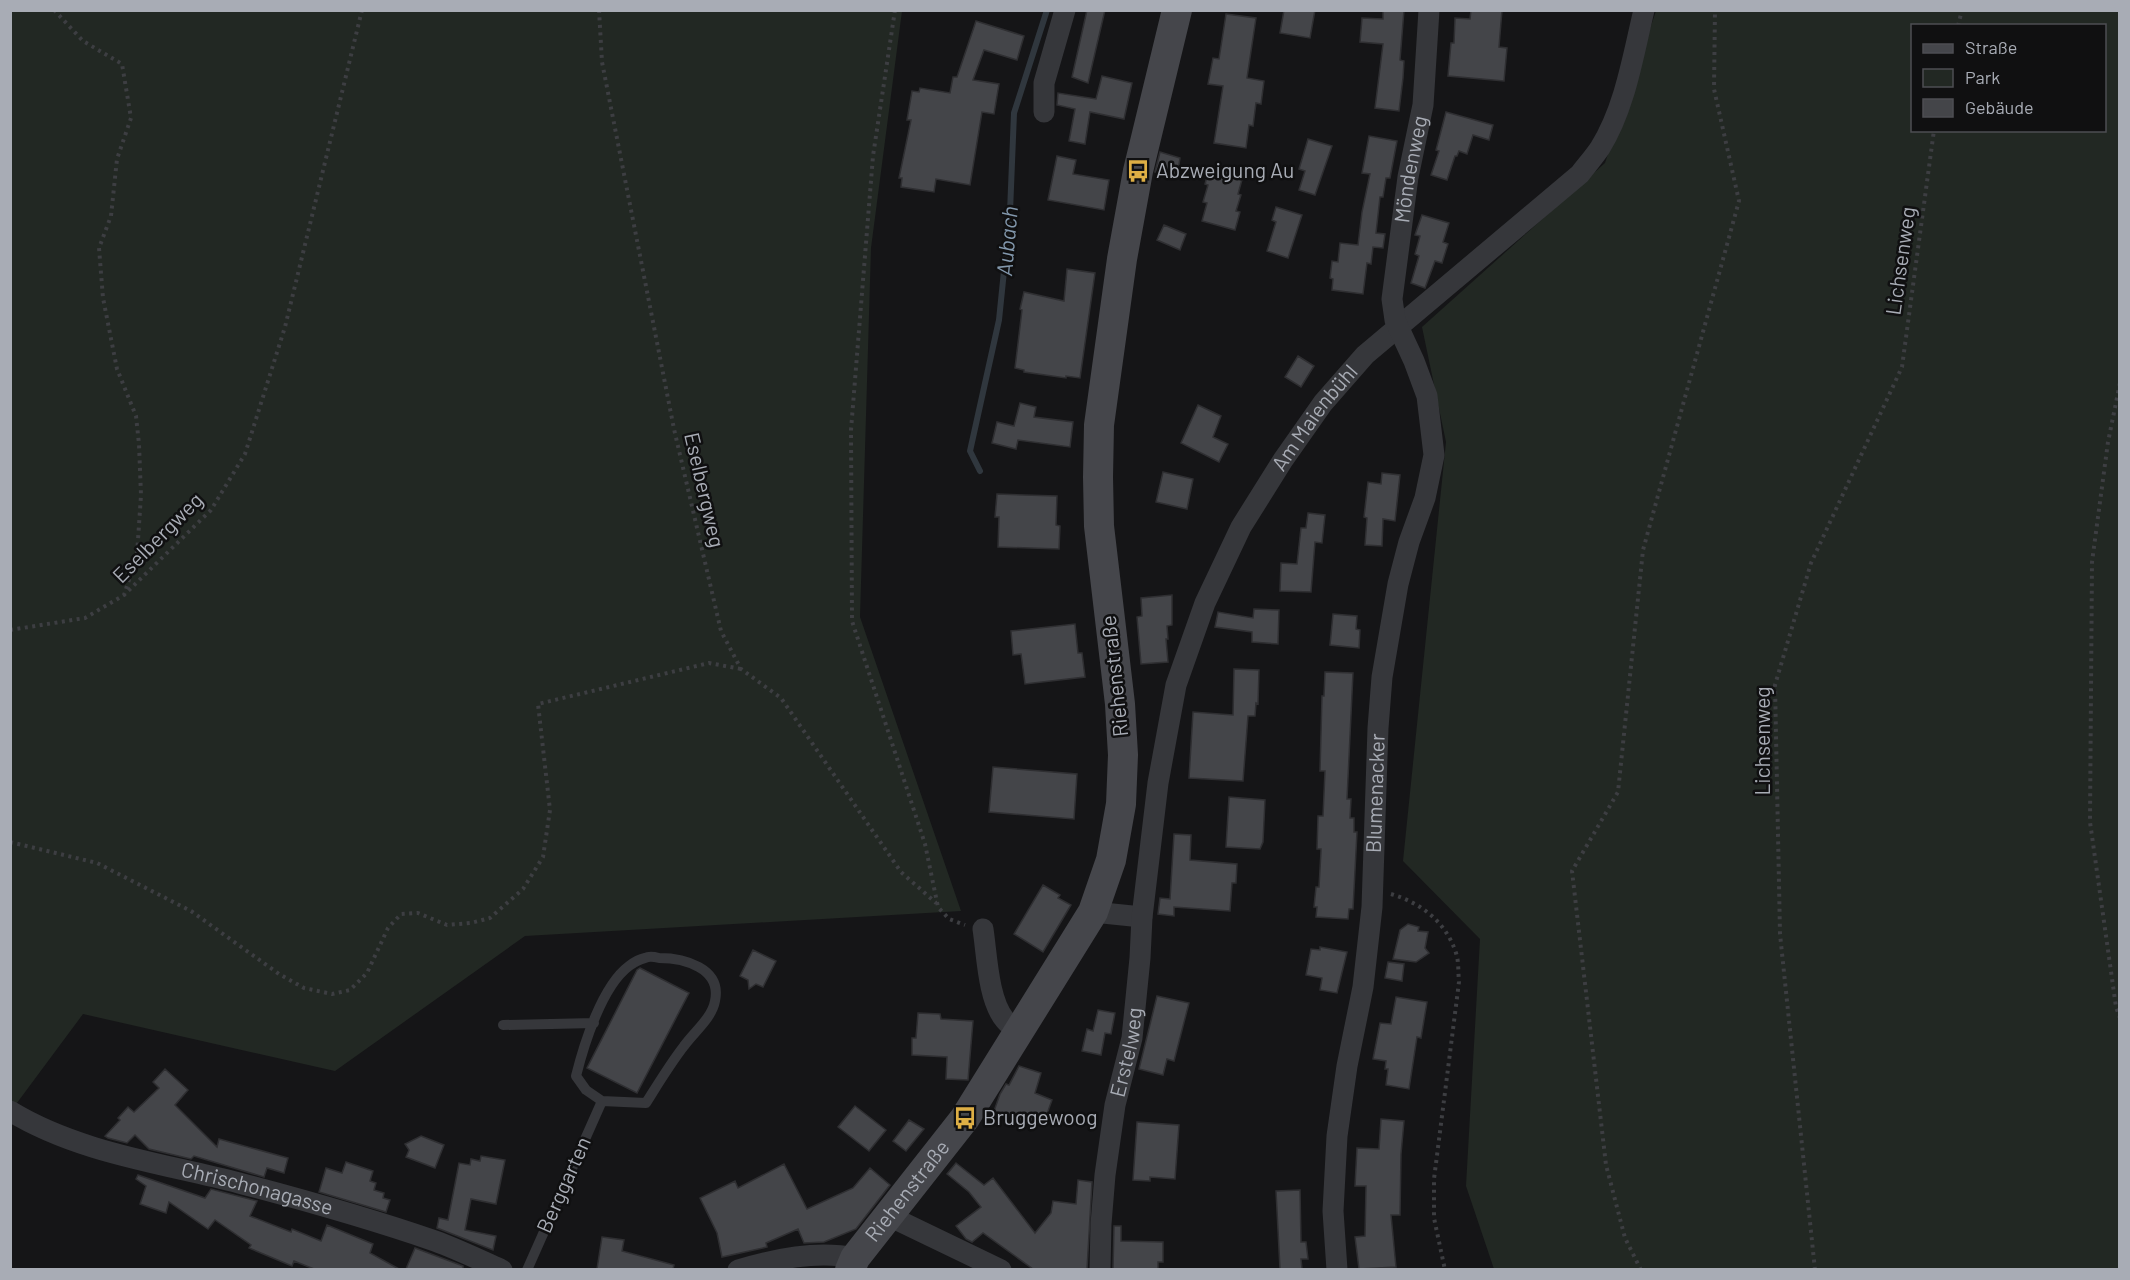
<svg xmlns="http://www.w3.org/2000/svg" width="2130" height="1280" font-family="Barlow,sans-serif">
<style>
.green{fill:#222823;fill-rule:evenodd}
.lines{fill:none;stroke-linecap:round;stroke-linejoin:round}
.stream{stroke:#30373e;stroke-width:6}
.building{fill:#444549;stroke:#2f2f32;stroke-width:1.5}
.path{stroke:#3d3e42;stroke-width:4;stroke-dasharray:3 4.5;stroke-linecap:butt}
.lane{stroke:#36373b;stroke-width:10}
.street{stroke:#36373b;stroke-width:21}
.secondary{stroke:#45464b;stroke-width:30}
.labels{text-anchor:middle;stroke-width:5;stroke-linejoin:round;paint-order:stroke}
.street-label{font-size:21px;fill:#a8acb5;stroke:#101011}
.poi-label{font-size:21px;fill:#a8acb5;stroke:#101011;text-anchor:start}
.water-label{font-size:22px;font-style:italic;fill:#8398ad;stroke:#101011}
</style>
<rect width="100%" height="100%" fill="#151517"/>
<path class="green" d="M10,11H902L871,248L860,617L961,911L525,936L335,1071L83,1014L11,1111Z
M1656,11H2119V1269H1494L1466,1186L1480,939L1403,861L1446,442L1422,327L1605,163ZM1912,26H2104V130H1912Z"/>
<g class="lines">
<path class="stream" d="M980,471L970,451L999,320L1010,212L1014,113L1047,10"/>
</g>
<path class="building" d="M1087,10H1105L1088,83L1072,77Z
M1284,10H1315L1310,38L1280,33Z
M1383,10H1404L1400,60L1404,61L1403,78L1399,111L1375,108L1383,44L1360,42L1362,18L1383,19Z
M1471,10H1502L1499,47L1507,48L1504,81L1448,76L1451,43H1454L1455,18L1470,19Z
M1226,14L1256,18L1247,78L1264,81L1261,104L1256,103L1253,126L1249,125L1246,148L1214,143L1223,86L1208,84L1213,58L1219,59Z
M976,21L1024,36L1017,60L984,50L973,80L999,84L994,114L982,112L970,185L936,179L934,192L901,187L902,178H899L911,120H907L912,91L919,92L920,88L950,93L953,77H957Z
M1102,76L1132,83L1124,119L1090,112L1085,144L1069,141L1075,109L1057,105L1058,93L1096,99Z
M1446,112L1493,125L1489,140L1473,135L1467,154L1459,151L1457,156H1455L1447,180L1431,175L1439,151L1436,150Z
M1369,136L1397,141L1390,178H1386L1383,197H1380L1376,233L1385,234L1383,248L1373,247L1371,264L1367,263L1363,294L1332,290L1333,279L1330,278L1332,261L1338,262L1340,243L1358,245L1362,212L1370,174L1362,173Z
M1308,139L1332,146L1315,195L1299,190L1305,171L1299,169Z
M1160,152L1180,158L1177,177L1155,172Z
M1057,156L1076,160L1073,174L1109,180L1104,210L1048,200Z
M1210,166L1243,176L1238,194L1241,195L1236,211L1240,212L1235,230L1202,221L1207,203L1203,202L1208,185L1205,184Z
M1276,207L1302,215L1288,258L1267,251L1276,222L1272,220Z
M1422,215L1449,223L1443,242L1448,244L1442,263L1435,261L1425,288L1411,283L1419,256L1415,254L1420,236L1415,235Z
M1164,225L1186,234L1180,250L1157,240Z
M1067,269L1095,273L1080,378L1066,376V378L1024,372V370L1015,368L1022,310L1020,309L1024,292L1064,301Z
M1298,356L1314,366L1301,387L1285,377Z
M1020,403L1036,407L1034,417L1073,422L1070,447L1018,440L1016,449L992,443L997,422L1014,426Z
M1198,405L1221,416L1213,437L1228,444L1219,462L1181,443Z
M1163,472L1193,479L1187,509L1156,502Z
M1382,473L1400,475L1395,521L1383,519L1382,546L1365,545L1367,518L1364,517L1368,482L1381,484Z
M997,494L1057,496L1056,525L1060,526L1059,549L998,547L999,517H995Z
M1308,513L1325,515L1322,543L1315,542L1311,592L1280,591L1281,563L1297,564L1301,528H1306Z
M1172,595V625L1167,626L1168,639H1166L1168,662L1141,664L1137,617L1142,616L1141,598Z
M1254,609L1279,610L1278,644L1252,642V632L1215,627L1218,612L1253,618Z
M1333,614L1357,616L1356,629L1360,630L1359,648L1330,645Z
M1075,624L1078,653H1082L1085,677L1025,684L1021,654L1013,655L1011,631Z
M1234,669L1259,670L1258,704L1256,703L1255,716H1248L1243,781L1189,778L1193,712L1233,715Z
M1325,672L1353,673L1347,799H1351L1350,818H1354V832H1357L1353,909H1349L1348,919L1316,917L1317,907H1314L1316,887H1319L1321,851V849H1317L1318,816H1323L1325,771H1320L1322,696H1324Z
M993,767L1077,774L1074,819L989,812Z
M1229,797L1265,800L1263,842L1260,849L1226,847Z
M1174,834L1191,835L1190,860L1237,864L1236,883H1232L1230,911L1174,907V916L1158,914L1160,898L1170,899Z
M1043,885L1060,895L1058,898L1071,905L1043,952L1014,934Z
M1408,924L1419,927L1418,931L1428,932L1425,948L1429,953L1416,962L1393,959L1400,930Z
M1320,947L1347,952L1337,993L1320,990L1322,978L1306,975L1311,949L1320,950Z
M753,950L776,961L763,987L756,984L749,989L748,980L740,976Z
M1388,962L1404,964L1402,981L1385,978Z
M640,968L689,993L637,1093L587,1068L637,970Z
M1157,996L1189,1003L1174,1061L1167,1059L1163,1075L1139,1069Z
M1396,997L1427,1002L1421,1038L1417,1037L1409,1089L1386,1085L1388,1069H1385L1386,1061L1373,1059L1380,1023L1391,1024Z
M1098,1010L1115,1013L1111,1034L1105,1033L1101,1055L1082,1051L1087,1029L1093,1031Z
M918,1013L940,1014L941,1019L973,1021L968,1080L946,1079L947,1057L912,1055V1038H916Z
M1019,1066L1041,1073L1035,1093L1052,1100L1043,1125L1022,1117L1021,1120L994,1111L1000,1094L1006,1084L1009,1085Z
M165,1069L188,1090L175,1105L217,1147L219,1139L288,1158L284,1173L267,1168L264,1177L194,1156L191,1159L149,1149L135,1135L127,1143L108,1138L105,1136L120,1120L118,1118L128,1107L134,1112L159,1088L153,1082Z
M855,1106L886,1130L869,1151L838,1127Z
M1381,1119L1404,1121L1401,1154L1400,1215H1391L1396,1267L1359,1269L1355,1237L1365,1236L1366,1186H1355L1357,1148L1379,1149Z
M909,1120L924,1129L906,1151L893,1141Z
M1137,1122L1179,1125L1175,1179L1150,1177V1181L1133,1180Z
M421,1136L444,1145L435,1168L406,1157L409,1150L405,1144Z
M481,1156L505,1160L496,1204L471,1199L465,1230L496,1236L493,1250L437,1228L439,1218L448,1220L459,1163L470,1165L471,1159L480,1161Z
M346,1162L373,1171L370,1181L376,1183L374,1190L384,1193L383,1198L390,1200L386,1212L319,1192L326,1168L342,1173Z
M956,1163L984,1185L993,1178L1035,1233L1051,1213L1053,1201L1076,1204L1078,1180L1092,1182L1087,1269H1033L983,1233L972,1242L966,1239L956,1226L981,1207L969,1192L947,1174Z
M784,1164L807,1209L853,1188L870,1168L890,1185L856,1229L824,1242L804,1243L798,1229L766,1243L767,1247L722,1257L717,1233L700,1198L735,1181L738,1188Z
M138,1175L205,1198L211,1189L257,1201L250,1216L291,1232L292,1229L321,1241L327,1225L373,1244L370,1253L399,1269H314L294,1261L292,1266L249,1248L251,1245L215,1220L208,1229L169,1202L166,1213L140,1204L146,1186L136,1179Z
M1300,1190L1301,1242H1306L1308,1259H1301L1302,1269H1280L1276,1191Z
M1114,1226H1121V1241L1163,1242V1262H1158V1269H1113Z
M602,1237L624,1240L622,1251L674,1265L673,1269H597Z
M415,1248L463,1266V1269H406Z"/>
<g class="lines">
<path class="path" d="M54,10L83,41L122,64L131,118L117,159L111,216L99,248L103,298L117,369L136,416L139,444L141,495L137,555L124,595
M599,10L602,62L674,429L721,631L741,669L781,698L901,872L936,903
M895,10L873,156L851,430L852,621L925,844L938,907L949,919L965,925
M1958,26L1962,10
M2120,383L2108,442L2092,562L2090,822L2116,1007L2120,1018
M10,630L85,618L124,595L211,510L245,454L285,327L362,10
M10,842L97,863L191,911L279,974L304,988L332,994L350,990L367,973L388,928L401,914L418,913L447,925L471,923L490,918L523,889L543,857L550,810L538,704L709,663L741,669
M1391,894C1421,903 1446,922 1456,953C1459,962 1458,972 1459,982L1434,1179V1218L1445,1270
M1641,1270L1625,1238L1606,1165L1572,871L1618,792L1643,550L1739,201L1714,89L1715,10
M1815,1270L1780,934L1775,685L1811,563L1902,367L1934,130"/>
<path class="lane" d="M503,1025L594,1023
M527,1270L602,1101L586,1090L576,1076C584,1044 602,986 629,966C633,963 640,959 645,958C649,956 655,957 659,958C684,958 722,968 715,1001C712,1018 694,1032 684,1046C670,1064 658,1084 646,1103L602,1101"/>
<g class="street">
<path d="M1044,112V83L1065,10"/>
<path d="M1093,912L1142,917"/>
<path d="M983,929C987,955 988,1000 1005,1020C1009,1025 1015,1029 1020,1033"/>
<path id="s1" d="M10,1111C79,1153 162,1163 239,1183C304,1200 371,1219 435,1241C457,1249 480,1260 502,1270"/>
<path d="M889,1216L1001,1270"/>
<path d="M738,1270C775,1259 817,1250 855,1258"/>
<path id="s2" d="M1100,1270L1101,1224L1105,1175L1115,1105L1132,1038L1140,958L1142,917L1158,783L1176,685L1205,603L1241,527L1283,460L1323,403L1365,355L1580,174C1586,166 1594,157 1600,148C1625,108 1633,56 1644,10"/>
<path id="s3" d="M1337,1270L1333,1211L1337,1136L1347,1066L1363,987L1372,907L1378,728L1382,677L1398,584L1409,542L1425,498L1434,455L1427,396L1414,361L1395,320L1392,299L1408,177L1423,105L1429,10"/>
</g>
<path class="secondary" id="s4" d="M850,1270L855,1258L965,1118L1093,912L1111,860L1121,804L1123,755L1120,704L1099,526L1098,477L1099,425L1122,259L1138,171L1177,10"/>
</g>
<defs>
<g id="bus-bare" transform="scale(1.8)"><path d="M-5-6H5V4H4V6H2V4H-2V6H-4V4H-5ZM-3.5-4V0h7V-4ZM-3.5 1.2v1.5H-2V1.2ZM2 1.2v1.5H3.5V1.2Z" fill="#deaf45" stroke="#101011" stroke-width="2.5" paint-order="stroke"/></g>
</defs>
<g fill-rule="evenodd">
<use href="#bus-bare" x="1138" y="171"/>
<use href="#bus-bare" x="965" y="1118"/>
</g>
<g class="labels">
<g class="street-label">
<text dy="7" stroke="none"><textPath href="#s3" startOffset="1119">Möndenweg</textPath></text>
<text transform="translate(1901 261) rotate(-82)" y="7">Lichsenweg</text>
<text dy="7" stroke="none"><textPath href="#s2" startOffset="894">Am Maienbühl</textPath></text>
<text transform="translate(704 490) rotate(77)" y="7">Eselbergweg</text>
<text transform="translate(158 538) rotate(-45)" y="7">Eselbergweg</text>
<text transform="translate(1115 676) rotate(-96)" y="7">Riehenstraße</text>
<text transform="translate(1763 741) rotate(-90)" y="7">Lichsenweg</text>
<text dy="7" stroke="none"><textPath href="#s3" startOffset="480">Blumenacker</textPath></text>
<text dy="7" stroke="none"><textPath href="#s2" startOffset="220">Erstelweg</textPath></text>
<text transform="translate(564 1185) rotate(-66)" y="7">Berggarten</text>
<text dy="7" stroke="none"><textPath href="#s1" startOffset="260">Chrischonagasse</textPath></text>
<text dy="7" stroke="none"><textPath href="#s4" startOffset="98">Riehenstraße</textPath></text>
</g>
<g class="poi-label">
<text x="1156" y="178">Abzweigung Au</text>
<text x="983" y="1125">Bruggewoog</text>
</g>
<g class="water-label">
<text transform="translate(1007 241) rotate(-85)" y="8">Aubach</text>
</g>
</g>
<rect width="2130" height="1280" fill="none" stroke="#a8acb5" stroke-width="24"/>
<rect x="1911" y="24" width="195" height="108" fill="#101011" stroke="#4d4e53" stroke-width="1.5"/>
<rect x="1923" y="44" width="30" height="9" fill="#45464b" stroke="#4d4e53" stroke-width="1.5"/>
<text x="1965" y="54" font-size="18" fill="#a8acb5">Straße</text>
<rect x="1923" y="69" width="30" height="18" fill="#222823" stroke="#4d4e53" stroke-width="1.5"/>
<text x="1965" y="84" font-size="18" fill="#a8acb5">Park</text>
<rect x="1923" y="99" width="30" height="18" fill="#444549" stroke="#4d4e53" stroke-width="1.5"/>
<text x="1965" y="114" font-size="18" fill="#a8acb5">Gebäude</text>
</svg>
